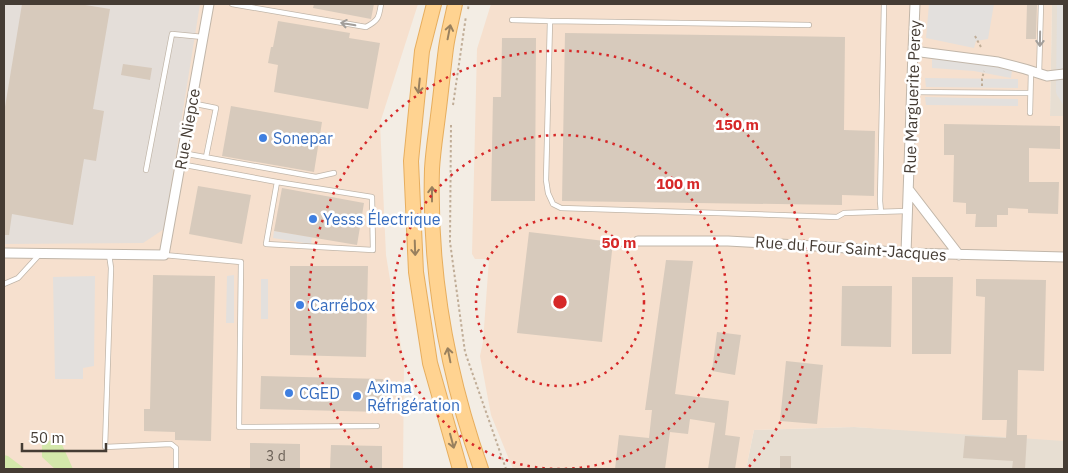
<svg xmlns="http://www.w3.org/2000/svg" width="1068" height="473" font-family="'IBM Plex Sans',sans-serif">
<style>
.residential{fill:#e7ded2}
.commercial{fill:#f6e0ce}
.industrial{fill:#e4ded9}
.green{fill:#d4e8ab}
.parking{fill:#e3e0dd}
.building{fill:#d7cabc}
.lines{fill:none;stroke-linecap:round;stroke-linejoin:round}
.lane-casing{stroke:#c1b6a9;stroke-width:6}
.street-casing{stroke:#c1b6a9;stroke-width:11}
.primary-casing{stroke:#e7ae5e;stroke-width:16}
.path{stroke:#c0ad97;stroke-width:2;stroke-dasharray:2.5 2.5;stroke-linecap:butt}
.lane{stroke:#fff;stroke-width:4.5}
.street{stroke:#fff;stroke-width:9}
.primary{stroke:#ffd391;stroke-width:14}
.oneway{stroke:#a29e9a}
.oneway2{stroke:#99805e}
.ring{fill:none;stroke:#d62828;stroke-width:2.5;stroke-dasharray:2.5 5}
.shop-dot{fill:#3f7fe0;stroke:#fff;stroke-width:2}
.labels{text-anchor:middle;stroke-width:5;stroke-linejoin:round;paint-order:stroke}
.number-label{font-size:14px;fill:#6a6056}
.street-label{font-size:16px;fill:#453c34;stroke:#fff}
.shop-label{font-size:16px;fill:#366cbe;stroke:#fff;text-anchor:start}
.centre{fill:#d62828;stroke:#fff;stroke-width:2.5}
.ring-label{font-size:15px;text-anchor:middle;font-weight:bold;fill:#d62828;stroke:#fff;stroke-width:5;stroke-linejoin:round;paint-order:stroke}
</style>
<rect width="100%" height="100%" fill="#f3ede4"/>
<path class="residential" d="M1052,4H1064V116H1050Z
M854,427L1064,439V469H746L754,430Z"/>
<path class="commercial" d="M4,4H418L380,123L386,255L404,365L403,469H4Z
M491,4H1052L1050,116H1064V441L854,427L754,430L746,469H513L491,415L480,356L483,342L489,259H475L472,254L477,49Z"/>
<path class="industrial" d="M4,4H200L164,229L143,243L4,244Z"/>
<path class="green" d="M60,440L73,469H55L42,457V441Z
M4,455L8,456L25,469H4Z"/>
<path class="parking" d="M929,4H994L988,39L976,41L974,48L926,38Z
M1057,4H1064V106L1057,95L1056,92Z
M932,59L971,62L1012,70L1011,78L974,71L932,68Z
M925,78L1018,79V88L926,87Z
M925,97L1018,99V106L926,105Z
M274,231L312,237L311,244L273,238Z
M234,275V323H226L227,276Z
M95,276L94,366L83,368V379H55L53,277Z
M261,279H268V319H261Z"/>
<path class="building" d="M22,4H79L110,9L93,109L104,111L96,161L84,159L73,225L12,214L9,235H4V113Z
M314,4H374L371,19L313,8Z
M1027,4H1037L1036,39H1026Z
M278,21L350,33L349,38L380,43L368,109L274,92L278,65L268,63L271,47H273Z
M565,33L845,37L844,130L875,131L874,196L842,195V205L562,201Z
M502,38H536L535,201H491L493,97H501Z
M123,64L152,68L150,80L121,75Z
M231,106L322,122L314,172L222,156Z
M944,124L1060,126V149L1029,148V182H1059L1058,214L1028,213V209L1008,208V215H997V227H975L976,214H966V203L953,202L954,155H944Z
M198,186L251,195L242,244L189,234Z
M282,188L364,203L357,245L274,231Z
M529,232L613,242L602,342L517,333Z
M666,260L693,261L675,394L729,401L725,435L740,437L735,469H708L715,423L690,419L688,434L670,432L665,469H615L619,435L649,438L652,410H645Z
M290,266H368L366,357L290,355Z
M153,275L215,276L211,441L175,440V432L144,431V409H150Z
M912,277H953L951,354H912Z
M976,279L1046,280L1044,371L1018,370L1017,435H1027L1025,469H1012L1013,461L963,458L965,436L1006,438L1007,420H982L985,297L976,296Z
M842,286H892L891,347L841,346Z
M717,332L741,335L735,375L712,371Z
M786,361L823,365L817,424L780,421Z
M261,376L383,379V412L260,409Z
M250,443L300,444V469H250Z
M331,445L382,446V469H330Z
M780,456H791V469H780Z"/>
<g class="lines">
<g class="lane-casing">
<path id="lane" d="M232,4L366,27C379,20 379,17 381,4
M512,20L550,21
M809,25L550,21L546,180L548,193L553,204L561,208L837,217L844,213L907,211
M1039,74L1041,4
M911,92L1030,93
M191,103L216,108L206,157
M1030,113L1031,71
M182,153L316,177L334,173
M180,164L277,182L266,244L373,250L372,197L277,182
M146,170L172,34L203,37
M881,212L880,201L884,4
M109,254L111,268L105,447L171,444L176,448V469
M164,255L241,262L239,427L377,426
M4,284L18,278L40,254"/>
</g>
<g class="street-casing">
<path id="street" d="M913,51L998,62L1025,69L1047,76L1064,74
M909,190L959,255
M638,241H728L833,247L906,253L1064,257
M4,253L164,255L209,4
M906,253L913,51L915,4"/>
</g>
<g class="primary-casing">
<path id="primary" d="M434,4L422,51L411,161L416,272L430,363L460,469
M455,4C452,19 448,33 446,48C443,71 441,93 438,116C436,133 433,151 432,169C429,270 447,373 481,469"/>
</g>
<path class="path" d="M468,9L469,4
M975,36L982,49
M982,86V79L984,71
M453,105L466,16
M451,125L450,242L465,352L506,469"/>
<use href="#lane" class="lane"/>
<use href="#street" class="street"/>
<use href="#primary" class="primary"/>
</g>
<defs><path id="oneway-shaft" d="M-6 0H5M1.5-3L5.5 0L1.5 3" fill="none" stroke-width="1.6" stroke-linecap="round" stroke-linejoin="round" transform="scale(1.25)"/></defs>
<g class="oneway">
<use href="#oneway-shaft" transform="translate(348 24) rotate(-170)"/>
<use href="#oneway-shaft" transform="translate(1040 39) rotate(91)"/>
</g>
<g class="oneway2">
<use href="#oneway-shaft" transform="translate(449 32) rotate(-79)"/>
<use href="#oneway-shaft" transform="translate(419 86) rotate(96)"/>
<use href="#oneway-shaft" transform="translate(432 194) rotate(-90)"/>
<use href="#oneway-shaft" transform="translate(415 248) rotate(88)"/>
<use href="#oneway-shaft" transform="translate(449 355) rotate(-101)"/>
<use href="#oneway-shaft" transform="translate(452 441) rotate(75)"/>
</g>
<g class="ring">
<circle cx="560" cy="302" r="84"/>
<circle cx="560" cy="302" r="167"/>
<path d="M372 468A251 251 0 1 1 748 468"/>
</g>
<g class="shop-dot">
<circle cx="263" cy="138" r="5"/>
<circle cx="313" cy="219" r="5"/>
<circle cx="300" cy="305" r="5"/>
<circle cx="289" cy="393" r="5"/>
<circle cx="357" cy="396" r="5"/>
</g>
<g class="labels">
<g class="number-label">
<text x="276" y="461">3 d</text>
</g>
<g class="street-label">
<text transform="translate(912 97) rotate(-88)" y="6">Rue Marguerite Perey</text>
<text transform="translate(187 129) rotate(-80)" y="6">Rue Niepce</text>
<text transform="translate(851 248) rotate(4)" y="6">Rue du Four Saint-Jacques</text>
</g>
<g class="shop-label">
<text x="273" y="144">Sonepar</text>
<text x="323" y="225">Yesss Électrique</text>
<text x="310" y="311">Carrébox</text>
<text x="367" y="393">Axima<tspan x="367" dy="18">Réfrigération</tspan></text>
<text x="299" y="399">CGED</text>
</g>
</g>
<circle cx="560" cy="302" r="8" class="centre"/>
<g class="ring-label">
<text x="737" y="130">150 m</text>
<text x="678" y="189">100 m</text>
<text x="619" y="248">50 m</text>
</g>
<rect width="1068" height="473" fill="none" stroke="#453c34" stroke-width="10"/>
<path d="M22 443v8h84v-8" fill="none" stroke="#453c34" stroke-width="2.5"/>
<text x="30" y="443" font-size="15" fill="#453c34" stroke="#ffffff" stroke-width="4" paint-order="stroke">50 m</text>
</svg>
